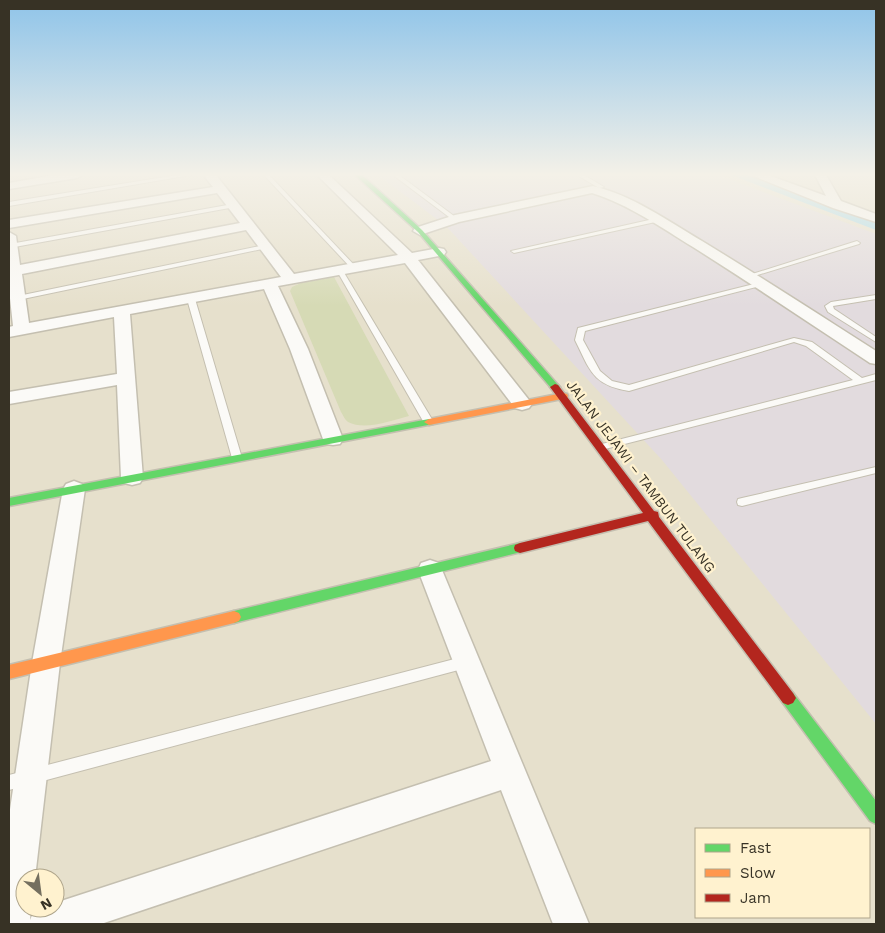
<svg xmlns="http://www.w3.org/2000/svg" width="885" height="933" font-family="'Work Sans',sans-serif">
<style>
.industrial{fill:#e2dbde}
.green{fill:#d6dab5}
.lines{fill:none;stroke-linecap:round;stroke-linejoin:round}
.canal{fill:#a9dbea;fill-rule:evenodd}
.lane-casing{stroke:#c4bfb0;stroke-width:2}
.street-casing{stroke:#c4bfb0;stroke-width:3}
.fast-casing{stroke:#c4bfb0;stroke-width:3}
.slow-casing{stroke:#c4bfb0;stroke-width:3}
.jam-casing{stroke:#c4bfb0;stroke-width:3}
.lane{fill:#fbfaf7;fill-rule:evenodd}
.street{fill:#fbfaf7;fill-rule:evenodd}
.fast{fill:#63d668;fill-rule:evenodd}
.slow{fill:#ff974d;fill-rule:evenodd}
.jam{fill:#b3261e;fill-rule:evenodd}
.labels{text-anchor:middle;stroke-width:4.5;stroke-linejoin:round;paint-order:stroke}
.street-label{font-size:14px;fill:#373225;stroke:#fff2cf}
</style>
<rect width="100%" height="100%" fill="#e6e0cc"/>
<path class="industrial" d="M378,175H718L876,234V724L662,460L446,226Z"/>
<path class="green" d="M334,277L409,416C393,420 365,431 348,422C345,420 343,415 341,412L290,291L292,287L301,283Z"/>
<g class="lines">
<path class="canal" d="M731,175H748L876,222V230Z"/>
<g class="lane-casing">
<path id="lane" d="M177,175H191L9,206V202Z
M264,175H269L356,267V269H352Z
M393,175H399L458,219L453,220Z
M577,175H584L604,187L599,188Z
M233,204L235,205V207L9,248L10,244Z
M658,218L661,220L660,221L514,253L511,251Z
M857,241L860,243L859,244L751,277L746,276Z
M265,245L267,246V248L18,300L14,298L18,296Z
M338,270L343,271L433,421L431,423L428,424L423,421L337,271Z
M762,282L766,284L764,285L585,331L583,340L600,371L612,381L629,385L794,338L812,342L862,378L876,374V380L601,450L598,449L596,447L598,445L853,380L806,346L794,342L629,391C592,385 590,370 575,340L578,328Z
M876,295V299L833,306L834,309L876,337V342L828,312L825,306L831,302Z
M188,297L195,299L242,458L240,460H234L232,458L187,299Z
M876,467V473L742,506L738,505L737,502L738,499L742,498Z
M466,656L471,658L473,662L471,666L466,668L9,790V775Z"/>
</g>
<g class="street-casing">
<path id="street" d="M54,175H82L77,178L9,189V183Z
M206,175H216L294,274L398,255L317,175H329L412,253L439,248L444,249L446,252L444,255L418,260L529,400L532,404L529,408L522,410L515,408L405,263L278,286L308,349L343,439L340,444L333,445L326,444L323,439L290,349L264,289L130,314L143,478L140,483L132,485L124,483L121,478L117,385L9,404V392L117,374L114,317L9,337V327L13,326L9,289V232L16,236L20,265L240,223L217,193L9,228V220L213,187L205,177ZM246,230L281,277L29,323L22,274Z
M751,175H768L826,196L815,175H826L841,201L876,214V222L833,208Z
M593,186C632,195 668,221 702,241C761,277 818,314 876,351V364L870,363C811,324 753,285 693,247C662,228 628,204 592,193L459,222L420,235L413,231L415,228L455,215Z
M74,481L82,484L85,489L60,663L35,878H25V908H31L30,920L34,911L41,908H55V903L491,761L418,570L421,563L430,560L439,563L442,570L589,924H553L501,790L101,924H9V816L32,663L63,489L66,484Z"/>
</g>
<g class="fast-casing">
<path id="fast" d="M355,175H362L422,230L558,385L560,387L558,389H552L418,232Z
M429,419L434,422L433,424L9,506V498Z
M520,543L525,545L526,548L525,551L234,623L229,621L227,617L229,613L234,611Z
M788,691L793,693L876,801V824L870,821L783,703L780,698L783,693Z"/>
</g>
<g class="slow-casing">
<path id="slow" d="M563,393L567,394L568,396L567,398L429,425L424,422L429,419Z
M234,611L239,613L241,617L239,621L234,623L9,679V665Z"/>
</g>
<g class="jam-casing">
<path id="jam" d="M555,384L558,385L654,511L658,512L659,517L793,693L796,698L793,703L788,705L783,703L648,521L520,553L515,551L514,548L515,545L520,543L643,513L550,387Z"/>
</g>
<use href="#lane" class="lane"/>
<use href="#street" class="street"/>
<use href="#fast" class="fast"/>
<use href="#slow" class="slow"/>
<use href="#jam" class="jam"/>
</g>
<linearGradient id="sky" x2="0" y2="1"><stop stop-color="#8fc4e9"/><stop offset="0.57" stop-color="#f4f1e8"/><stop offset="1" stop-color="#f4f1e8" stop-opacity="0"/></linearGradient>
<rect width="885" height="306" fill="url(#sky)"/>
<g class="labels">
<g class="street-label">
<text transform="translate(641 476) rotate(53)" y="5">JALAN JEJAWI – TAMBUN TULANG</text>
</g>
</g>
<rect width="885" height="933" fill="none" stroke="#373225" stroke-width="20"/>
<rect x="695" y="828" width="175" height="90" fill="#fff2cf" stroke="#afa58b"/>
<rect x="705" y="844" width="25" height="8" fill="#63d668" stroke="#afa58b"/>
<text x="740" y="853" font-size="15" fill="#373225">Fast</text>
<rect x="705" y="869" width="25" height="8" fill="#ff974d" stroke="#afa58b"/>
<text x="740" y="878" font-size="15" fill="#373225">Slow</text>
<rect x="705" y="894" width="25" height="8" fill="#b3261e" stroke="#afa58b"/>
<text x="740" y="903" font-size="15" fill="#373225">Jam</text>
<g transform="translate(40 893) rotate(151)"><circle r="24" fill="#fff2cf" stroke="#afa58b"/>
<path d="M0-4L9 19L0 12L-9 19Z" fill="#746f5f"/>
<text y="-8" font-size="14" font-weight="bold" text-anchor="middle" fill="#373225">N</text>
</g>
</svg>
